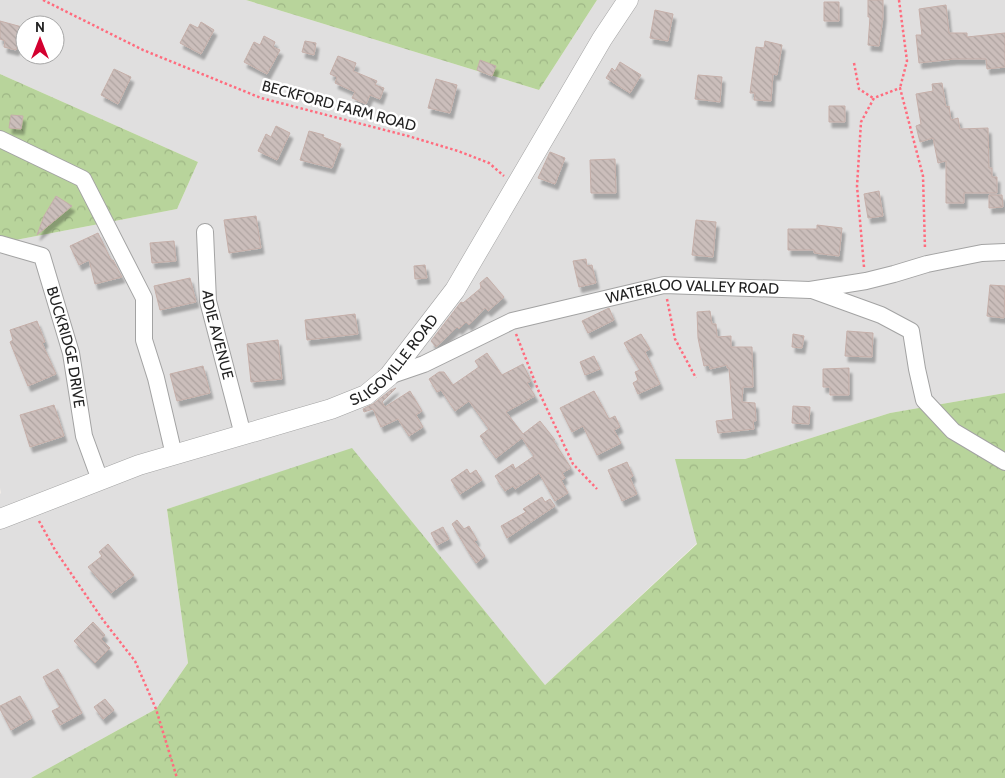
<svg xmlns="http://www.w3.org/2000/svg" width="1005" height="778" font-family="Cabin,sans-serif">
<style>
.residential{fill:#e0dfdf;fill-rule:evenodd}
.forest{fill:url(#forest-crowns)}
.building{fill:url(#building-back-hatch);stroke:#c5afa9;filter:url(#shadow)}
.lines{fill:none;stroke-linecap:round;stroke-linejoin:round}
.minor-casing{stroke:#a3a3a3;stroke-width:18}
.tertiary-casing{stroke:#a3a3a3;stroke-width:21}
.path{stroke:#ff6c7e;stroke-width:2.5;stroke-dasharray:2.5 2.5;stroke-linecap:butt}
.minor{stroke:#fff;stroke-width:16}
.tertiary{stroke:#fff;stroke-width:20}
.labels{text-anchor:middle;stroke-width:5;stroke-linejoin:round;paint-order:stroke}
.street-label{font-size:15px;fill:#222;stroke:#fff}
</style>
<defs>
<pattern id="forest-crowns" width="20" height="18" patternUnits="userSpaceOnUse" patternTransform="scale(1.25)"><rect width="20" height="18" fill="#b8d49b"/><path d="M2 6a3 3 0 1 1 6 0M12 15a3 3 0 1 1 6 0" fill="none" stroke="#9eb685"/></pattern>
<pattern id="building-back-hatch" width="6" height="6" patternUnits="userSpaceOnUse" patternTransform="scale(1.25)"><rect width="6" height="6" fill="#cbbebb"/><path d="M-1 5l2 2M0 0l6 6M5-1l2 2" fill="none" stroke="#aea3a0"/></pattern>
<filter id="shadow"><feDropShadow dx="3" dy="5.5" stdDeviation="1" flood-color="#0004"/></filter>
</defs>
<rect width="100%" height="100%" fill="#f2ede8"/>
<path class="residential" d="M0,0H246L539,90L597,0H1005V393L890,413L745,459H676L697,543L545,685L352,449L167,509L188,663L156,709L31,778H0V494L1,493L0,488V243L177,209L198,162L0,74ZM25,25H55V55H25Z"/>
<path class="forest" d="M246,0H597L539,90Z
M0,74L198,162L177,209L0,243Z
M1005,393V778H31L156,709L188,663L167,509L352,448L545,685L697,544L675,459H745L890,413Z"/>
<path class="building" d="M868,0H883V17L879,46L868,45L870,17H868Z
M824,2H839V21H824Z
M946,5L949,33H967V37L1005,33V67L987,69L986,59H954L919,63L916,35H922L919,9Z
M655,10L673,14L668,41L650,38Z
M0,21L22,27L16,50L4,47L5,41L0,39Z
M201,22L214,30L201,54L180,43L190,24L198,28Z
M264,36L275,42L273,47L280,50L267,74L244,62L254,42L260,45Z
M305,41L316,43L314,55L302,52Z
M765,41L782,45L777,75L773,74L771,101L754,100L755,93H750L756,47L764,48Z
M338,56L356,63L353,71L377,81L375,85L384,88L380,99L370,95L366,104L352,98L355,92L335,83L337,77L330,74Z
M480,60L496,66L492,76L477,70Z
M620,62L641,75L630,93L606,78L612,68L615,71Z
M114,69L131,77L118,104L101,95Z
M698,75L722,77L720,102L695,99Z
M436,79L457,85L450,113L428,108Z
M942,83L946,107L949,106L951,120L958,118L960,129L988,128L989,168H992V177H997V193H964V203H946V161L938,163L933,138L920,142L916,126L921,124L916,94L933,91L932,84Z
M829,106H845V122H829Z
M11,115L23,116L21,129L9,128Z
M276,126L290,133L277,160L258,151L266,134L271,137Z
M309,131L324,135L323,137L341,144L332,168L300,160Z
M550,152L565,158L555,184L538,178Z
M615,159L616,193H591L590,160Z
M879,191L883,216L868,218L864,194Z
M989,195H1002L1003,207L989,208Z
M56,196L72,206L37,235L44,216Z
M256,216L261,248L229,253L224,220Z
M696,220L716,222L713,257L692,255Z
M817,225L842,228L839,256L814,253V250H788V229H817Z
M98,233L111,260H113L122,277L95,284L89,260L79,265L70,246Z
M174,241L176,261L152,263L150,243Z
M586,259L587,266L592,265L596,283L579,287L573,261Z
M425,265L427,278L415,279L414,266Z
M487,277L504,297L488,311L485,308L469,325L466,322L459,329L457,327L436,347L431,341L461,302L463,303L481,288L480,283Z
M190,278L196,302L160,310L154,286Z
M990,285L1005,286L1004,318L987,316Z
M609,308L614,320L588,333L582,321Z
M710,311L712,324H716L717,337L731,336V347H752L753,387H743L742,402L755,403L756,421H753L754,429L718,433L716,421L733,419L729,368H727V365L710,369L709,365L704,366L698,338L697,312Z
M355,314L358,334L307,340L305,320Z
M37,321L45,342L42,343L56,374L28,386L10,342L13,340L10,330Z
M847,331L873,333L872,357L845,356Z
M641,334L650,349L645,352L660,384L638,394L633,383L638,380L635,372L640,370L624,343Z
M793,334L804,336L802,348L792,347Z
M278,340L282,379L251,382L247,344Z
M487,353L502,375L523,364L531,381L527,383L535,396L506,412L523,434L540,421L555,440H553L571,468L562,473L565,478L561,480L568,493L555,501L539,473L515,489L513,486L505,491L495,476L513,464L515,469L534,456L522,438L496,458L480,436L489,429L469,401L455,411L441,390L437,392L429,379L439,372H444L453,385L479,367L475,361Z
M594,356L600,369L585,375L580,362Z
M203,366L210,393L177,401L170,374Z
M849,368V395H830V387H823V369Z
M396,388L382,402L385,407L410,391L422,411L416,415L423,427L409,436L398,419L381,427L373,409L364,412L363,409L373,404L391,390Z
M594,391L609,419L615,416L620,427L614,430L621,443L597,455L583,426L572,432L560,408Z
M54,405L64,436L30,447L20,415Z
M793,406L810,407L809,424L792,423Z
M627,462L633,476L630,478L637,494L622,501L608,470Z
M467,469L470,474L476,470L482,480L460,494L451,480Z
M542,497L545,502L550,499L555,506L507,538L501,526L526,512L523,509Z
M457,520L464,529L469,526L477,540L474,541L485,556L476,563L468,551L452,524Z
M443,527L449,539L437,545L431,533Z
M108,544L134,575L111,593L88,567L102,556L99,552Z
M93,622L105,635L101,639L110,648L95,663L74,641Z
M58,669L82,713L60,725L52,711L60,707L43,677Z
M20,696L32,718L11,730L0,709V706Z
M105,699L114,710L103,719L94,707Z"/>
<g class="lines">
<g class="minor-casing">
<g id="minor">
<path d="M0,139L83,179L144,298V340L156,378L174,455"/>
<path id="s1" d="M205,232L208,301L243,435"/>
<path id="s2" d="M0,244L42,256L71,353L84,436L100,480"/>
<path d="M812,290L881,315L911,331L917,369L924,400L953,431L1005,462"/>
<path id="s3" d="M389,376L424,364L512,321L664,285L810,290L866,281L894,274L927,264L982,253L1005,252"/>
</g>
</g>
<g class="tertiary-casing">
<g id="tertiary">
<path id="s4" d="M0,519L139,465L331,409L366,395L389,376L455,290L602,39L628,0"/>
</g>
</g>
<path class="path" d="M43,0L143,50L261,98L408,136L458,151L489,163L504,176
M899,0L907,61L900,88
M854,63L859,89L873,98
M864,267L857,186L861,122L874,98L900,88L923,176L925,249
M667,299L675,339L696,378
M516,334L539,392L573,464L597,489
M39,521L55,550L103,620L135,661L156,709L177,778"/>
<use href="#minor" class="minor"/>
<use href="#tertiary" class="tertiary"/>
</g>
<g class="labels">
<g class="street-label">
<text transform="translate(339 106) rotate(15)" y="5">BECKFORD FARM ROAD</text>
<text dy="5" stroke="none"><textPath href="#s3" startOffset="319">WATERLOO VALLEY ROAD</textPath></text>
<text dy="5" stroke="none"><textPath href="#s1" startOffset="104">ADIE AVENUE</textPath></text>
<text dy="5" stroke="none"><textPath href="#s2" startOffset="138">BUCKRIDGE DRIVE</textPath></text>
<text dy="5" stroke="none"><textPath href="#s4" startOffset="431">SLIGOVILLE ROAD</textPath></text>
</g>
</g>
<g transform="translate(40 40)"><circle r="24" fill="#ffffff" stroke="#a7a7a7"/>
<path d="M0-4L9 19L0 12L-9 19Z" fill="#d3002f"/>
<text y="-8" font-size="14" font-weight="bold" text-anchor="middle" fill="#222222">N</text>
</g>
</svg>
